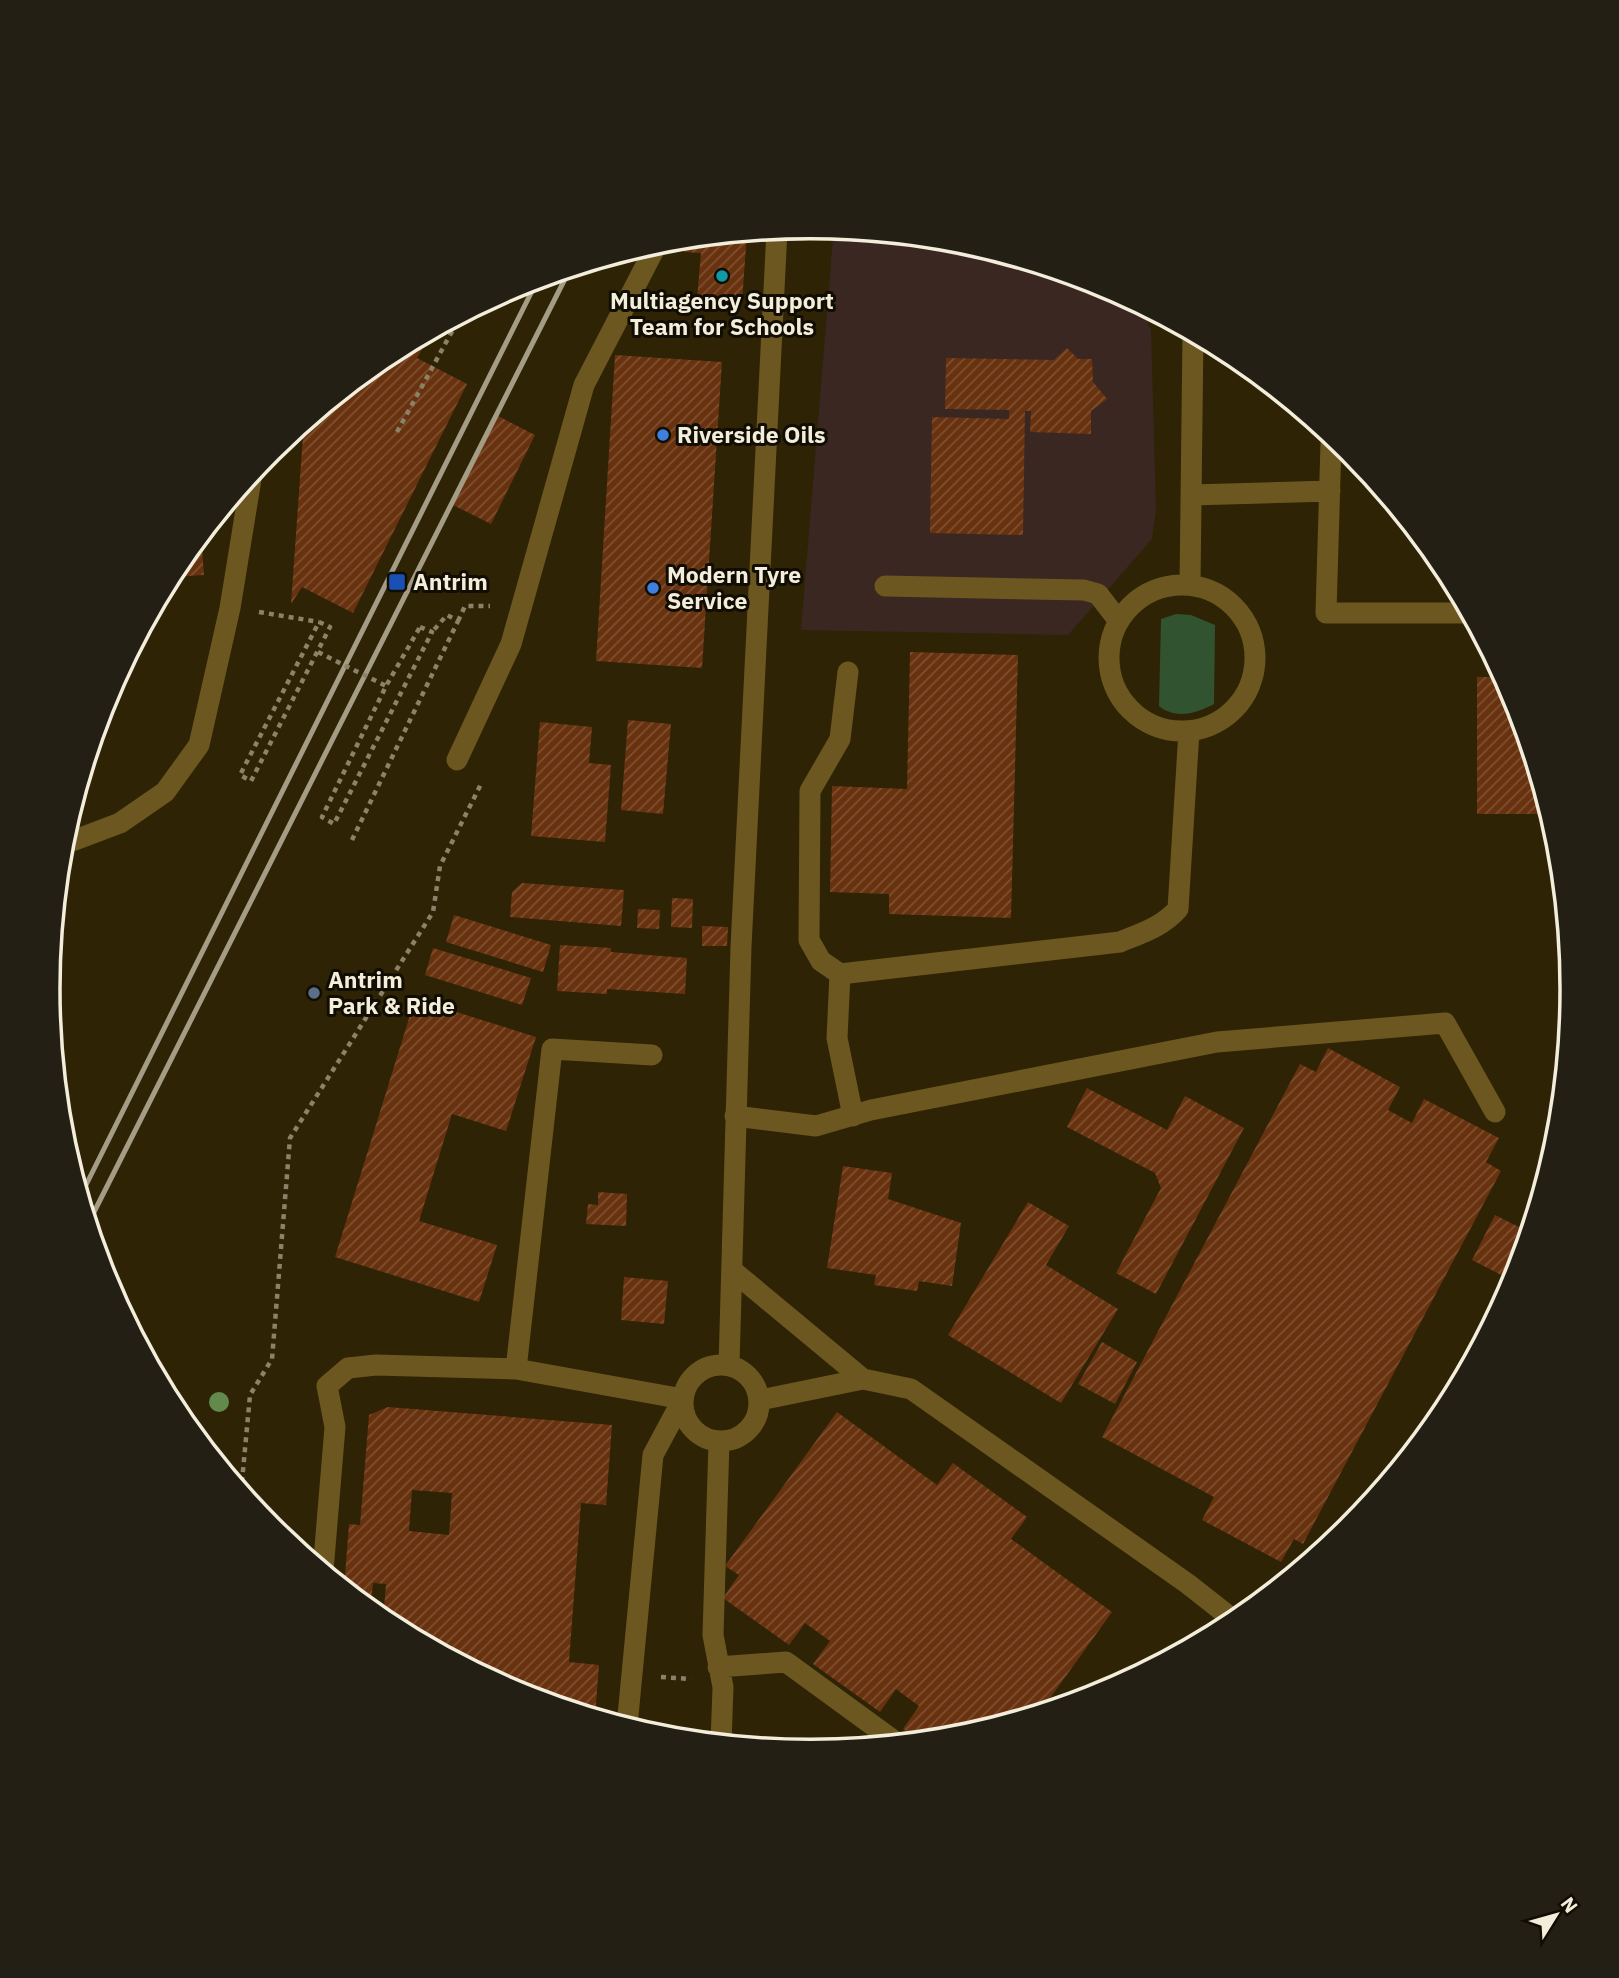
<svg xmlns="http://www.w3.org/2000/svg" width="1619" height="1978" font-family="'IBM Plex Sans',sans-serif">
<style>
.commercial{fill:#3a2722}
.grass{fill:#325330}
.building{fill:url(#building-hatch);fill-rule:evenodd}
.lines{fill:none;stroke-linecap:round;stroke-linejoin:round}
.path{stroke:#8a8269;stroke-width:4.5;stroke-dasharray:5 5;stroke-linecap:butt}
.minor{stroke:#6c5720;stroke-width:21}
.rail{stroke:#a49c85;stroke-width:5}
.path-bridge{stroke:#8a8269;stroke-width:4.5;stroke-dasharray:5 5;stroke-linecap:butt}
.tree{fill:#638a4d}
.culture-dot{fill:#0f9aa8;stroke:#120d03;stroke-width:2.5}
.shop-dot{fill:#3f7fe0;stroke:#120d03;stroke-width:2.5}
.transit-dot{fill:#1a4fb4;stroke:#120d03;stroke-width:2.5}
.service-dot{fill:#5c6f8a;stroke:#120d03;stroke-width:2.5}
.labels{text-anchor:middle;stroke-width:6;stroke-linejoin:round;paint-order:stroke}
.poi-label{font-size:23px;font-weight:bold;fill:#f3eddb;stroke:#120d03;text-anchor:start}
.rim{fill:none;stroke:#f3eddb;stroke-width:3.5}
</style>
<defs>
<pattern id="building-hatch" width="6" height="6" patternUnits="userSpaceOnUse" patternTransform="scale(1.75)"><rect width="6" height="6" fill="#68320f"/><path d="M-1 1l2-2M0 6l6-6M5 7l2-2" fill="none" stroke="#7e5031"/></pattern>
</defs>
<rect width="100%" height="100%" fill="#2e2304"/>
<path class="commercial" d="M833,239L966,244L1102,285L1140,305L1151,330L1156,510L1152,539L1068,635L801,630Z"/>
<path class="grass" d="M1176,614L1191,615L1215,625L1214,704C1197,713 1176,720 1159,706L1161,619Z"/>
<path class="building" d="M747,233L742,302L697,299L701,253L684,252L685,239Z
M408,344H425L417,358L467,384L353,613L302,587L291,604L304,422L386,355Z
M1067,348L1078,359H1092L1093,382L1107,399L1091,411V434L1030,432L1031,411H1025L1023,535L930,533L932,417L1009,419V410L945,409L946,358L1054,360Z
M615,355L722,362L702,668L596,661Z
M498,416L535,435L491,524L453,505Z
M201,534L204,575L170,577L176,565Z
M910,652L1018,655L1011,918L889,914V894L830,892L832,786L907,789Z
M1477,677H1503L1514,698L1549,814H1477Z
M628,720L671,724L663,814L621,810Z
M540,722L592,727L589,763L611,765L605,842L531,836Z
M522,883L624,890L621,926L510,917L512,892Z
M672,898L693,899L692,928L671,927Z
M638,909L660,910L659,929L637,928Z
M454,915L551,945L543,972L446,942Z
M702,926L728,927L727,946H702Z
M560,945L611,948V952L687,958L685,994L607,989V994L557,991Z
M433,948L531,978L522,1005L425,975Z
M415,999L536,1037L506,1131L452,1114L419,1221L497,1245L479,1302L335,1257Z
M1328,1048L1400,1087L1388,1110L1412,1123L1424,1099L1499,1138L1486,1162L1501,1171L1303,1544L1294,1539L1281,1562L1202,1520L1214,1497L1102,1437L1300,1064L1316,1072Z
M1087,1088L1167,1130L1185,1096L1244,1128L1156,1294L1116,1273L1161,1188L1155,1173L1067,1127Z
M843,1166L892,1173L888,1199L961,1223L952,1286L919,1281L917,1291L874,1285L876,1275L827,1268Z
M598,1192L627,1194L626,1226L586,1224L588,1204L598,1205Z
M1028,1202L1069,1226L1046,1265L1118,1309L1061,1403L948,1335Z
M1495,1215L1529,1232L1513,1281L1472,1260Z
M624,1277L668,1281L664,1324L621,1320Z
M1102,1342L1137,1362L1115,1404L1078,1384Z
M388,1407L612,1425L606,1505L581,1503L569,1662L599,1665L595,1717L517,1693L441,1652L442,1642L419,1640L386,1623L383,1621L386,1584L373,1583L370,1610L344,1588L349,1524L360,1525L369,1415ZM412,1490L452,1493L449,1535L409,1531Z
M837,1412L937,1485L953,1463L1027,1517L1011,1539L1112,1612L1040,1712L958,1737L919,1740L903,1729L919,1706L896,1689L880,1712L813,1664L830,1641L805,1623L789,1645L723,1598L739,1575L725,1566Z"/>
<g class="lines">
<path class="path" d="M298,428H304
M397,432L461,315
M259,612L319,622
M458,621L465,606H490
M319,622L330,627L251,781L240,775Z
M420,627L432,632L334,824L322,817L386,686Z
M352,840L458,621L447,615L432,632
M241,1492L250,1395L272,1359L290,1138L433,912L440,866L482,782
M661,1677L691,1679"/>
<path class="minor" d="M1331,443L1326,613H1469
M1191,495L1330,491
M1109 658a73 73 0 1 1 146 0a73 73 0 1 1-146 0Z
M1190,585L1193,334
M885,586L1084,590L1098,594L1118,620
M848,672L840,739L810,791L809,940L821,961L840,974L1120,942C1142,933 1162,927 1178,909L1189,731
M457,760L511,644L584,385L658,242
M62,843L75,840L120,823L165,792L199,745L230,608L252,473
M840,974L837,1038L853,1116
M735,1116L816,1126L871,1110L1217,1042L1445,1023L1495,1112
M733,1271L863,1379
M683 1403a38 38 0 1 1 76 0a38 38 0 1 1-76 0Z
M729,1365L741,947L777,230
M516,1369L552,1049L652,1055
M760,1400L863,1379L911,1389L1188,1584L1235,1621
M719,1442L713,1635L723,1687L721,1743
M323,1571L335,1427L327,1386L348,1368L376,1365L516,1369L683,1399L653,1455L627,1726
M718,1667L786,1662L897,1743"/>
<path class="rail" d="M80,1197L538,279
M88,1224L570,269"/>
<path class="path-bridge" d="M318,652L386,686"/>
</g>
<circle class="tree" cx="219" cy="1402" r="10"/>
<circle class="culture-dot" cx="722" cy="276" r="7"/>
<g class="shop-dot">
<circle cx="663" cy="435" r="7"/>
<circle cx="653" cy="588" r="7"/>
</g>
<rect class="transit-dot" x="388" y="573" width="18" height="18" rx="3.5"/>
<circle class="service-dot" cx="314" cy="993" r="7"/>
<g class="labels">
<g class="poi-label">
<text x="722" y="309" text-anchor="middle">Multiagency Support<tspan x="722" dy="26">Team for Schools</tspan></text>
<text x="677" y="443">Riverside Oils</text>
<text x="667" y="583">Modern Tyre<tspan x="667" dy="26">Service</tspan></text>
<text x="413" y="590">Antrim</text>
<text x="328" y="988">Antrim<tspan x="328" dy="26">Park &amp; Ride</tspan></text>
</g>
</g>
<path d="M0 0H1619V1978H0ZM60 989a750 750 0 1 1 1500 0a750 750 0 1 1-1500 0Z" fill="#241f14" fill-rule="evenodd"/>
<path class="rim" d="M60 989a750 750 0 1 1 1500 0a750 750 0 1 1-1500 0Z"/>
<g transform="translate(1556 1915) rotate(53)" stroke="#120d03" stroke-width="5" paint-order="stroke">
<path d="M0-5L12 26L0 18L-12 26Z" fill="#f3eddb"/>
<text y="-10" font-size="19" font-weight="bold" text-anchor="middle" fill="#f3eddb">N</text>
</g>
</svg>
